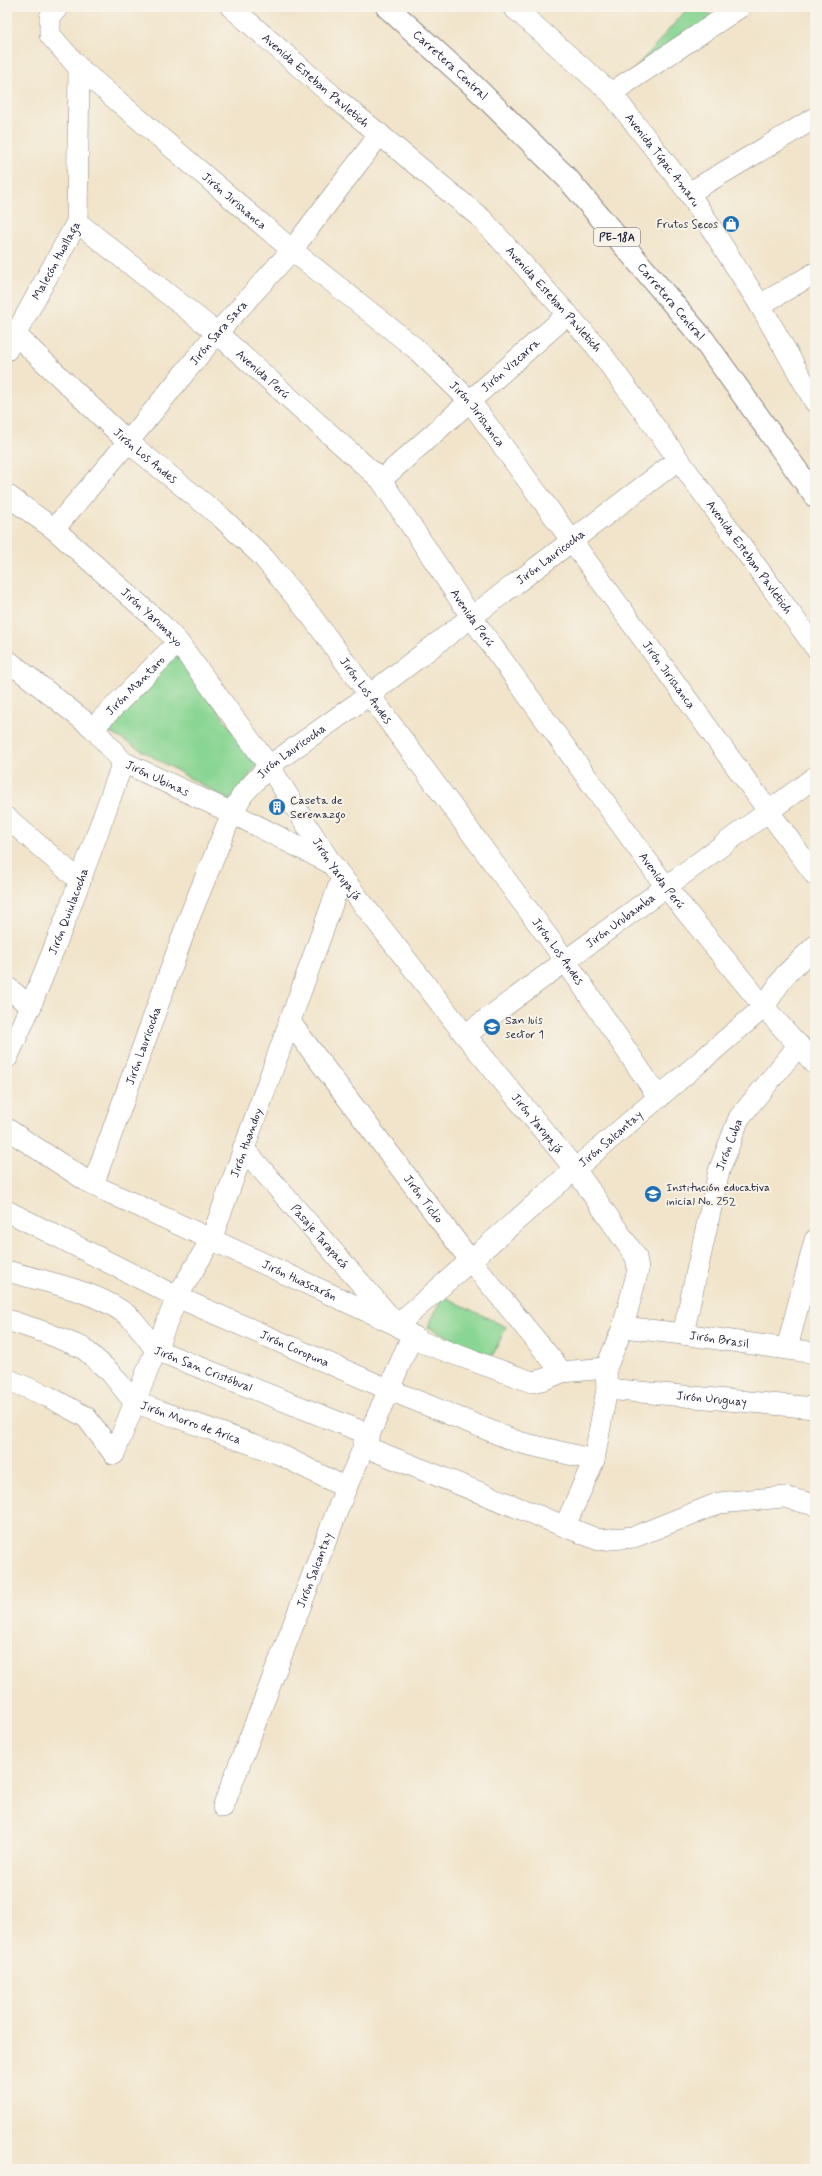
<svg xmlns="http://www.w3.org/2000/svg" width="822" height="2176" font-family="Mynerve,sans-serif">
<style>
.green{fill:#89d593;stroke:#567c67}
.building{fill:#d8a490}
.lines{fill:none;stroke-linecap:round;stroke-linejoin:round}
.minor-casing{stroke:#8a8382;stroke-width:22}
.highway-casing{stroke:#8a8382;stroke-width:24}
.minor{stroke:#fff;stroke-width:21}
.highway{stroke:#fff;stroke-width:22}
.labels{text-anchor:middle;stroke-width:4;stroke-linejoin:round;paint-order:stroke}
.shield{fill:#f7f3e8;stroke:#62616f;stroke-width:1}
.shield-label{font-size:11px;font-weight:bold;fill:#22223b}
.street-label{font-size:12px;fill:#22223b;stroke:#f7f3e8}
.poi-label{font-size:12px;fill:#22223b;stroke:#f7f3e8;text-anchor:start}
</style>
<rect width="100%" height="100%" fill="#f7f3e8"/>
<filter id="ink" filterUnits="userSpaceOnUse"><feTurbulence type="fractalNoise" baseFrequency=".025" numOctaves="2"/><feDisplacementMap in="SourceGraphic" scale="8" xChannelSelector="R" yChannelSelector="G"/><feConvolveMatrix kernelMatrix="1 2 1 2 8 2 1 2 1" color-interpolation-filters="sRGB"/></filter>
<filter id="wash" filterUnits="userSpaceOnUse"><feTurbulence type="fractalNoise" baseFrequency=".012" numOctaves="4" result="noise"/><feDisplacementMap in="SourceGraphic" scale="16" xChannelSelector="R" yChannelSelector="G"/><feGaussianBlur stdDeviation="0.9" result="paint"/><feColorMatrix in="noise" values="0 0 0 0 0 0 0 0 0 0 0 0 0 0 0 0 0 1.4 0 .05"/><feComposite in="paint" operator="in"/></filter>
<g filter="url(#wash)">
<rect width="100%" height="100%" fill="#f1e4ca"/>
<path class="green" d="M689,7H700L715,18L624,81Z
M176,654L258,764L230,801L106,730Z
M443,1296L506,1327L492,1357L428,1327Z"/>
<g id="blocks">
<path class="building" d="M275,799L285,805L278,815L269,809Z"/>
</g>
</g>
<g filter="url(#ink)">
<use href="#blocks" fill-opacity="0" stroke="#8a8382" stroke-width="1"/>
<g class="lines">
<g class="minor-casing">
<g id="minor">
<path id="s1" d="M58,7L50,17V35L79,68L292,250L415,348L470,401L815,875"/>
<path id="s2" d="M231,7L333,96L482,219L596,346L815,647"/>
<path id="s3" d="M513,7L611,93L689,193L760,305L815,402"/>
<path d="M611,93L740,7"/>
<path d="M689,193L815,118"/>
<path id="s4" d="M77,222L217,333L381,480L472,618L666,887L764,1007L815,1064"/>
<path d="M760,305L815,273"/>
<path id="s5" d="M16,335L128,442L222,518L264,558L312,617L565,960L659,1098"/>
<path id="s6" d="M7,350L77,222L79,68"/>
<path id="s7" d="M381,480L568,314"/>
<path id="s8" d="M7,495L54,529L160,623L178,642L269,766L331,863L465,1035L575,1169L636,1257L638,1270L623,1327L606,1368L607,1389L594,1460L565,1526"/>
<path id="s9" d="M54,529L128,442L217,333L292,250L380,134"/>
<path id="s10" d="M7,660L93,728L123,762L232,813L330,863"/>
<path id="s11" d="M93,728L178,642"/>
<path d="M7,818L80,881"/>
<path d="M7,987L31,1007"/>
<path id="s12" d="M289,1021L470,1260L562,1372"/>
<path id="s13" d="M465,1035L815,777"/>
<path id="s14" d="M7,1058C52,962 87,862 123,762"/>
<path id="s15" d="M7,1129L93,1185L397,1325L421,1342L532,1382L545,1379L562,1372L606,1368"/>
<path id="s16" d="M243,1148L397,1325L575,1169L764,1007L785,975L815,946"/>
<path id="s17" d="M93,1185L191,913L232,813L243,794L269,766L369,695L678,460"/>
<path id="s18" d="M7,1211L177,1297L390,1390L518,1442L594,1460"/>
<path id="s19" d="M7,1271C46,1282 103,1292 133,1320C141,1329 148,1340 156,1350L368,1434"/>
<path id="s20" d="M7,1320L44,1332L83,1348L111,1373L134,1402L277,1453L346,1488"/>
<path id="s21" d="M623,1327L683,1334L815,1353"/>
<path id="s22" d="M683,1334L719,1171L739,1118L799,1045"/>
<path d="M787,1348L815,1240"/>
<path d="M7,1379L49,1397L86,1417L114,1454"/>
<path id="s23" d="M607,1389L815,1408"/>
<path d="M363,1446L599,1540L634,1537L719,1503L784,1497L815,1505"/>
<path id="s24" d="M114,1454L177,1297L211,1240L342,877"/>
<path id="s25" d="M223,1807L346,1488L412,1336"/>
</g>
</g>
<g class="highway-casing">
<g id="highway">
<path id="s26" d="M387,7L473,85L567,178L703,339L815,496"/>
</g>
</g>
<use href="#minor" class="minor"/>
<use href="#highway" class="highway"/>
</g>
</g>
<defs>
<g id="shop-disc" transform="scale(0.9)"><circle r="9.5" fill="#1f6fb2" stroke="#f7f3e8"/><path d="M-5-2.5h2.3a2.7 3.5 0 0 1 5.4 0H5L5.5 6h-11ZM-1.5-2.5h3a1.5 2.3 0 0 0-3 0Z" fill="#fff"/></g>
<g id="building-disc" transform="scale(0.9)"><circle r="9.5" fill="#1f6fb2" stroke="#f7f3e8"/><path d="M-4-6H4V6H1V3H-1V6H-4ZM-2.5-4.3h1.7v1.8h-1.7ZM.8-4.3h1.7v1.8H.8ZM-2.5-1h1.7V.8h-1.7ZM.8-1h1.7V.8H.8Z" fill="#fff"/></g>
<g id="school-disc" transform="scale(0.9)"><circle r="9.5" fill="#1f6fb2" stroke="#f7f3e8"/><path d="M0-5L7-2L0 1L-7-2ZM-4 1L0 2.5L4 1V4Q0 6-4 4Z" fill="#fff"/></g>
</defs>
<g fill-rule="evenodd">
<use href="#shop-disc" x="731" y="224"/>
<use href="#building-disc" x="277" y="807"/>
<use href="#school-disc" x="492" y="1027"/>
<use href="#school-disc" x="653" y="1194"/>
</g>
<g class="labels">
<rect class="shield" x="594" y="228" width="46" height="18" rx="3"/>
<g class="shield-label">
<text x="617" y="241">PE-18A</text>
</g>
<g class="street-label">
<text dy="4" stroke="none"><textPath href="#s26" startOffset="86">Carretera Central</textPath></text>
<text dy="4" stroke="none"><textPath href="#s2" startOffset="112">Avenida Esteban Pavletich</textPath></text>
<text dy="4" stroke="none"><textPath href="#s3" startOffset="215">Avenida Túpac Amaru</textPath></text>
<text dy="4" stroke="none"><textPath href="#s1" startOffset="279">Jirón Jirishanca</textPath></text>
<text dy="4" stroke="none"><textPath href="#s6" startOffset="102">Malecón Huallaga</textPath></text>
<text dy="4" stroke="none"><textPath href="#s2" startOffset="436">Avenida Esteban Pavletich</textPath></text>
<text dy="4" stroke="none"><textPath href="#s26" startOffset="410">Carretera Central</textPath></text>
<text dy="4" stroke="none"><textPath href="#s9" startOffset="256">Jirón Sara Sara</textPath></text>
<text dy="4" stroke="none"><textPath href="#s7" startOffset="173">Jirón Vizcarra</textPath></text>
<text dy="4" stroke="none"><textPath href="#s4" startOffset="240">Avenida Perú</textPath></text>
<text dy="4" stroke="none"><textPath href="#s1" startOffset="603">Jirón Jirishanca</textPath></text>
<text dy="4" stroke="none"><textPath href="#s5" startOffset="177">Jirón Los Andes</textPath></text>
<text dy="4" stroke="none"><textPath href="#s17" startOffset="808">Jirón Lauricocha</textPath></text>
<text dy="4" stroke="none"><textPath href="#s2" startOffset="760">Avenida Esteban Pavletich</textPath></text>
<text dy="4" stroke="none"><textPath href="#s4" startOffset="564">Avenida Perú</textPath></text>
<text dy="4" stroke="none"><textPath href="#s8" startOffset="190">Jirón Yarumayo</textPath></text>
<text dy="4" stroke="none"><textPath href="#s1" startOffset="927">Jirón Jirishanca</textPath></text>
<text dy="4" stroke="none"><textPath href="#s11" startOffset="60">Jirón Mantaro</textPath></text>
<text dy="4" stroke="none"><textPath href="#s5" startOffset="501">Jirón Los Andes</textPath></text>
<text dy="4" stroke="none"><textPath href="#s17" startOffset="484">Jirón Lauricocha</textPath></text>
<text dy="4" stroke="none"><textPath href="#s10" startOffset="193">Jirón Ubinas</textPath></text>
<text dy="4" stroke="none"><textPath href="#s8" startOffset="503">Jirón Yarupajá</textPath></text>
<text dy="4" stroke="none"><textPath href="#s4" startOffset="888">Avenida Perú</textPath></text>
<text dy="4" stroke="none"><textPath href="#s14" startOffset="159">Jirón Quiulacocha</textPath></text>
<text dy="4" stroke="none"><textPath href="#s13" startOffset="193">Jirón Urubamba</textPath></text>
<text dy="4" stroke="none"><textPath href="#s5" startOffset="825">Jirón Los Andes</textPath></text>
<text dy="4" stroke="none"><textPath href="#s17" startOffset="148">Jirón Lauricocha</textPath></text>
<text dy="4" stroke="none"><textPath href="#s8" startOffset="827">Jirón Yarupajá</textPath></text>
<text dy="4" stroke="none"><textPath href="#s16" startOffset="518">Jirón Salcantay</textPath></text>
<text dy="4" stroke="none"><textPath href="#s24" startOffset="339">Jirón Huandoy</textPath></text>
<text dy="4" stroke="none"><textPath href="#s22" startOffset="195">Jirón Cuba</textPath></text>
<text dy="4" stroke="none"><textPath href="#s12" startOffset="223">Jirón Ticlio</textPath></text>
<text dy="4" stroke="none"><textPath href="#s16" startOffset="117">Pasaje Tarapacá</textPath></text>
<text dy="4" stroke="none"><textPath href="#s15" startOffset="330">Jirón Huascarán</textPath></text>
<text dy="4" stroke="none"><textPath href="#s21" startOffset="97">Jirón Brasil</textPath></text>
<text dy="4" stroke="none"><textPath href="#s18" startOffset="319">Jirón Coropuna</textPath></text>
<text dy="4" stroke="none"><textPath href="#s19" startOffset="225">Jirón San Cristóbval</textPath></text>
<text dy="4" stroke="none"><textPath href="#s23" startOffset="105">Jirón Uruguay</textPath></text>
<text dy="4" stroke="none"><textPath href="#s20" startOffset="216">Jirón Morro de Arica</textPath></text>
<text dy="4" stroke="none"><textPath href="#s25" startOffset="254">Jirón Salcantay</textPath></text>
</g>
<g class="poi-label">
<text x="718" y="228" text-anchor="end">Frutos Secos</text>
<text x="290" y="804">Caseta de<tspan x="290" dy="14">Serenazgo</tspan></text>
<text x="505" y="1024">San luis<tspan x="505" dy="14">sector 1</tspan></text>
<text x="666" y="1191">Institución educativa<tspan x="666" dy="14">inicial No. 252</tspan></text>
</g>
</g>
<rect width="822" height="2176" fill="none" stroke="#f7f3e8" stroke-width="24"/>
</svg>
